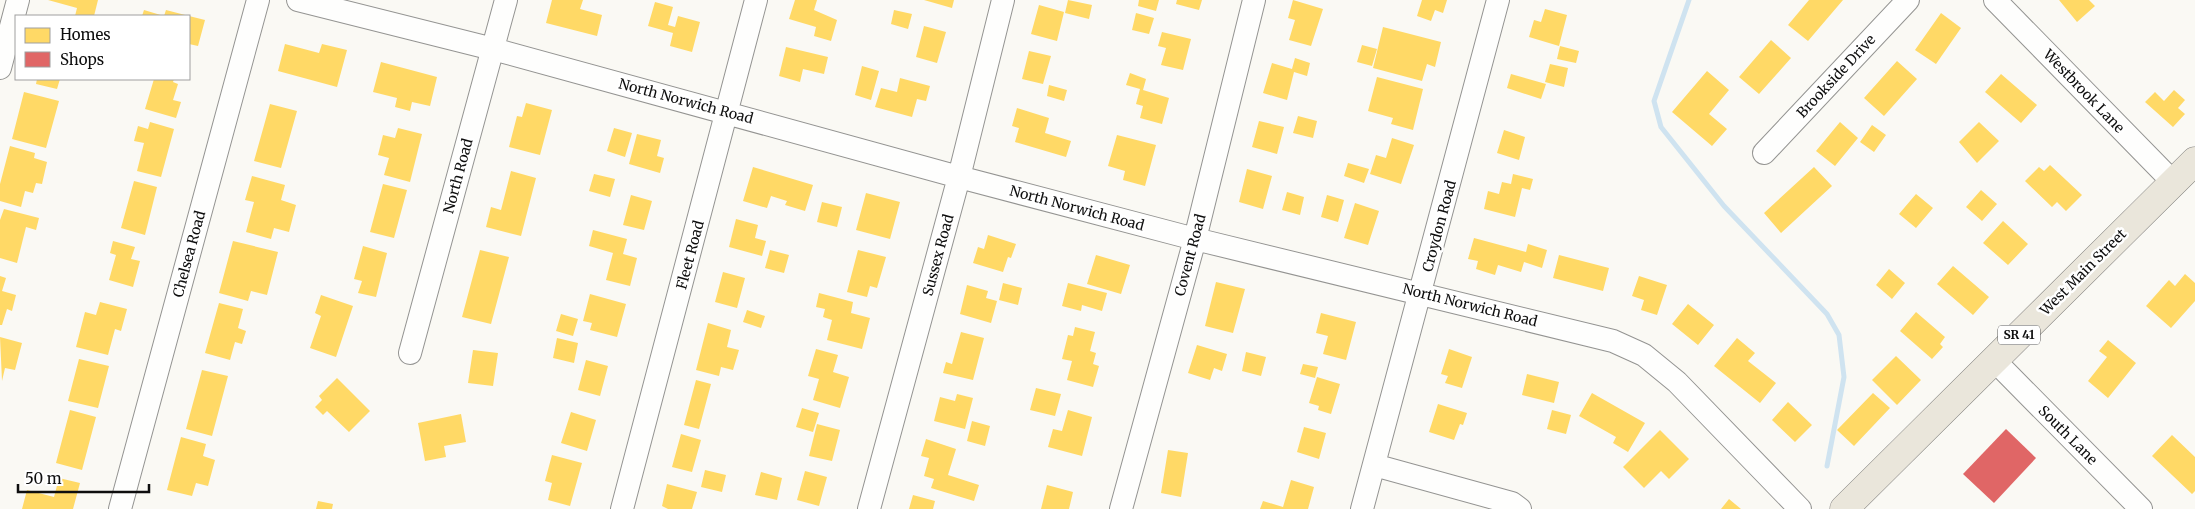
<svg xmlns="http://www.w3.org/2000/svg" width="2195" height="509" font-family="Merriweather,serif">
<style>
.homes{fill:#ffd966}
.shops{fill:#e06666}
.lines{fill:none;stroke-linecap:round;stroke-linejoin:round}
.stream{stroke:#cfe3f0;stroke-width:5}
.minor-casing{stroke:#949492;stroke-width:24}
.major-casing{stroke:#82817f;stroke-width:29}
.minor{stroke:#fefefd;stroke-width:22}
.major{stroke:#eae6db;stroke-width:28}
.labels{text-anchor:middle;stroke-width:5;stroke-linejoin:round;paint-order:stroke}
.shield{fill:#fff;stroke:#565656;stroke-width:1}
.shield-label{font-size:12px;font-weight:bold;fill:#0e0e0e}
.street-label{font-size:14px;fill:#0e0e0e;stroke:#fff}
</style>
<rect width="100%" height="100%" fill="#faf9f4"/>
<path class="homes" d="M48,0H98L94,16H75L77,8Z
M552,0H583L580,9L602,15L597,36L546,23Z
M795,0H817L814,10L837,20L831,41L814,36L816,27L789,19Z
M924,0H954L952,8Z
M1068,0L1092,5L1089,19L1065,13Z
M1139,0H1159L1156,11L1138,6Z
M1177,0H1202L1199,10L1176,4Z
M1293,0L1323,9L1311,46L1289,40L1295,20L1288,18Z
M1422,0H1447L1443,13L1435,10L1431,21L1417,16Z
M1809,0H1843L1808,41L1788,25Z
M2059,0H2089L2095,6L2077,22Z
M655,2L673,7L668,25L675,27L678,16L700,22L692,52L670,46L673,33L648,26Z
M1039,5L1064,12L1057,41L1031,34Z
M1545,9L1567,15L1559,46L1529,37L1534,20L1541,22Z
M144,10L164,16L166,10L189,16H142Z
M894,10L912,14L908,29L891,24Z
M1136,13L1154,18L1149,34L1132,30Z
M1941,13L1961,28L1936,64L1915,50Z
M189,16L205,20L198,46L189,44Z
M924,26L946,32L937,63L916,57Z
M1383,27L1441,42L1435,67L1427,64L1422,81L1373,68Z
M1162,32L1191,39L1183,70L1161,65L1166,48L1158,46Z
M1771,40L1791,58L1759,94L1739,77Z
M285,44L319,53L322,44L347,50L337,87L278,71Z
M1362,45L1377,49L1372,66L1357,62Z
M1560,46L1579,51L1576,63L1557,59Z
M786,47L828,57L824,74L803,69L800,82L779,76Z
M1029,51L1051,56L1043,84L1022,79Z
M1295,58L1310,63L1307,76L1294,72L1287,100L1263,93L1272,63L1292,69Z
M1897,61L1917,79L1884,116L1864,98Z
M381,62L437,77L430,106L412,102L410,111L395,107L397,98L373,92Z
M1550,64L1568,68L1564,87L1545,82Z
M862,66L879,71L871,100L855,95Z
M1707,71L1729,90L1709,114L1727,129L1712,146L1672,112Z
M1130,73L1146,79L1143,90L1169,98L1162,124L1140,118L1143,106L1136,104L1140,89L1126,85Z
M1511,74L1546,84L1541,99L1507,88Z
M2001,74L2037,105L2021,123L1985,92Z
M1377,77L1423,89L1413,130L1391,124L1393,118L1368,111Z
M900,78L930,86L926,101L917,99L912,117L875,107L881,88L897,92Z
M37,79H60L57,89L36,84Z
M154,79H174L173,82L178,84L173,100L181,102L176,118L145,109Z
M1049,85L1067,90L1064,101L1047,96Z
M2174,90L2185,100L2178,108L2185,114L2173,127L2145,102L2155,92L2164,101Z
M24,92L59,101L46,148L12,139Z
M526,103L552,110L540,155L509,147L517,116L522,117Z
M270,104L297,111L281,168L254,161Z
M1017,108L1049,118L1045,133L1071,141L1066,157L1015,142L1019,128L1012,126Z
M1298,116L1317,121L1313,138L1293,133Z
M1259,121L1284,127L1277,154L1252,147Z
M150,122L174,129L161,177L137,171L144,143L134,141L138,126L148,129Z
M1840,122L1858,138L1835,166L1816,151Z
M1979,122L1999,141L1977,163L1959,142Z
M1872,125L1886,135L1874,152L1860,142Z
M398,128L422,134L410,182L384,175L389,158L378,155L383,135L395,138Z
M614,128L632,133L625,157L607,151Z
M1504,130L1525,137L1519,160L1497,153Z
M637,134L661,140L657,156L664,158L660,173L629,164Z
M1117,135L1156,145L1145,186L1123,180L1125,171L1108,166Z
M1392,138L1414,145L1401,184L1370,174L1376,155L1386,158Z
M10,146L35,153L34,158L47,162L42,184L36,183L33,193L25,191L21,207L0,201V184Z
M1348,163L1369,169L1364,183L1344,176Z
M2050,165L2082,195L2066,211L2057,202L2052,207L2025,181L2039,167L2044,171Z
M753,167L813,185L805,211L785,205L787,201L771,196L767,208L743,201Z
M1814,167L1832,186L1781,233L1764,213Z
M1247,169L1272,176L1263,209L1239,202Z
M511,171L536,178L521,236L486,227L491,207L501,210Z
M594,174L615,179L610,197L589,191Z
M1513,174L1533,179L1530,190L1522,188L1515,217L1484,209L1488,191L1499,194L1502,182L1511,184Z
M252,176L285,185L281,200L296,205L289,232L274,228L271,239L246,232L254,202L245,200Z
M134,181L157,187L145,235L121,228Z
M383,184L407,190L394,238L370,232Z
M1981,190L1997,204L1982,221L1966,207Z
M1287,192L1304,197L1300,215L1282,210Z
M866,193L900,202L890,239L856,230Z
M1916,194L1933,208L1916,228L1899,214Z
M631,195L652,201L644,230L623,225Z
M1327,195L1344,200L1338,222L1321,217Z
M822,202L842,207L837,227L817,222Z
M1355,203L1379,211L1368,245L1344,238Z
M4,209L39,218L36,230L26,227L17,263L0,258V220Z
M736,219L758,225L755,238L766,241L762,256L729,247Z
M2003,221L2028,244L2008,265L1983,243Z
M593,230L627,239L623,254L637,258L630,286L606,280L613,253L589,246Z
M988,235L1016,244L1011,258L1008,257L1003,272L973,263L978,247L984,249Z
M1474,238L1526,252L1528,244L1547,250L1542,268L1524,262L1521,272L1498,265L1495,275L1476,269L1478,261L1468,259Z
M113,241L135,247L131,259L140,261L133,287L109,280L116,255L110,253Z
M233,241L278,252L267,295L251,291L248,301L219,293Z
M363,246L387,253L376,297L358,293L362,281L354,279Z
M480,250L509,257L491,324L462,317Z
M770,250L789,255L784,273L765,268Z
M858,250L886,257L877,288L870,286L867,297L847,292Z
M1096,255L1130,265L1121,294L1087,284Z
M1559,255L1609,268L1603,291L1553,278Z
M1953,266L1989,297L1973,315L1937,284Z
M1889,269L1905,283L1892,299L1876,285Z
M723,272L745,278L737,308L715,302Z
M2185,274L2195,283V301L2171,328L2146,306L2169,280L2175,286Z
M0,276L6,278L2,291L16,295L12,311L7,309L2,325H0Z
M1639,276L1667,285L1657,315L1641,310L1644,300L1632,296Z
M1216,282L1245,289L1233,333L1205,326Z
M1003,283L1022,288L1018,305L999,300Z
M1068,283L1107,293L1102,311L1082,305L1081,311L1062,306Z
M967,285L988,291L986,298L997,301L991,323L960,314Z
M819,293L853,302L851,313L870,318L862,349L827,340L832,320L823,317L825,309L816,307Z
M590,294L626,304L617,337L590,330L592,323L583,321Z
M321,295L353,306L336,357L310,348L321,316L315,313Z
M100,302L127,309L121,331L115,329L108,355L76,347L85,312L96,315Z
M219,303L243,309L238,328L246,331L242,344L235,342L230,360L205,353Z
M1688,304L1714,325L1698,345L1672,324Z
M747,310L765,316L761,328L743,322Z
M1916,312L1945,337L1940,344L1943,347L1932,359L1900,331Z
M1321,313L1356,322L1346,360L1323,354L1328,336L1316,333Z
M561,314L578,319L573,336L556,331Z
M708,323L731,330L727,347L739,350L733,370L721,367L719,376L696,370Z
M1075,327L1095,332L1090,351L1096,353L1093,364L1099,366L1093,387L1067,380L1072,361L1062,359L1068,335L1073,336Z
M961,332L984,338L973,380L943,373L946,362L952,364Z
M0,337L22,343L15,370L5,368L2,381Z
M557,338L578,343L574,363L553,358Z
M1737,338L1755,353L1748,361L1776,383L1760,403L1714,366Z
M2108,340L2136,363L2108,398L2088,381L2107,357L2099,351Z
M1197,345L1227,354L1222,371L1214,368L1210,380L1188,373Z
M816,349L838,355L833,372L849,377L840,408L813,400L819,379L808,376Z
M1449,349L1472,357L1462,388L1445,383L1448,376L1441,374Z
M473,350L498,353L493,386L468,383Z
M1246,352L1266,357L1261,376L1242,371Z
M1896,356L1921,380L1897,405L1872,380Z
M79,359L109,366L98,408L68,401Z
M586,360L608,366L600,396L578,390Z
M1303,364L1318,367L1315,378L1300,374Z
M202,370L228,376L212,436L186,429Z
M1527,374L1559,382L1554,403L1522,395Z
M1317,377L1340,384L1331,414L1318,410L1319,406L1309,403Z
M337,378L370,411L349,432L327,411L323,415L315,407L322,400L319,396Z
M696,380L711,384L699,429L684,425Z
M1036,388L1061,394L1055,416L1030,410Z
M1592,393L1645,423L1628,452L1613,443L1616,437L1579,416Z
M1873,393L1890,408L1854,446L1837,430Z
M957,394L973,398L965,429L934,421L940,397L955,401Z
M1788,402L1812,425L1795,442L1772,420Z
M1438,404L1467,413L1463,425L1460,424L1454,440L1429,432Z
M802,408L819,413L813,432L796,427Z
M70,410L96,417L82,470L56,463Z
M1068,410L1092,417L1082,456L1048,447L1053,429L1062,431Z
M1552,410L1571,415L1566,434L1547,429Z
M571,412L596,420L587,451L561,443Z
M461,414L466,442L444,446L446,457L425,461L418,423Z
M972,421L990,426L985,446L967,441Z
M817,424L840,430L832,461L809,456Z
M1304,427L1326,433L1319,459L1297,452Z
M1660,430L1689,459L1669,479L1661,471L1644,488L1623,467Z
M681,434L701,440L692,472L672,467Z
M2172,435L2195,457V491L2192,494L2152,456Z
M181,437L206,444L203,456L215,460L208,486L196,483L192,496L167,490Z
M926,439L956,449L948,475L979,485L974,501L931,488L934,479L924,476L929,458L921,456Z
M1168,450L1188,453L1181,497L1161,493Z
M552,455L582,463L570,506L548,500L552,483L545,481Z
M705,470L726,475L722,492L701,487Z
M805,471L827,477L819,506L797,500Z
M761,472L782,478L777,500L755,495Z
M59,478L80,483L73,509H22L27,490L54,497Z
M1291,480L1314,487L1308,509H1260L1263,501L1283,507Z
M667,484L697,492L692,509H668L662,506Z
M1047,485L1073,492L1069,509H1041Z
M913,495L935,501L933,509H909Z
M1729,499L1741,509H1721Z
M318,501L333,504L332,509H316Z"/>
<path class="shops" d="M2006,429L2036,458L1994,503L1963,474Z"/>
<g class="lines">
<path class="stream" d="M1689,0L1654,101L1661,127L1724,206L1827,314L1839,335L1844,377L1827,466"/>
<g class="minor-casing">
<path id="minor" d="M298,0L493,49L959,177L1195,239L1613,341L1644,355L1677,382L1800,509
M1995,0L2173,182
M0,68L18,0
M1764,153L1908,0
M410,353L506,0
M1994,360L2141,509
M1374,465L1512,503L1520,509
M120,509L258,0
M622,509L756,0
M869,509L959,177L1003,0
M1121,509L1195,239L1254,0
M1362,509L1498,0"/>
</g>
<g class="major-casing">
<path id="major" d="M1844,509L2195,161"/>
</g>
<use href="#minor" class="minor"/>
<use href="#major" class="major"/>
</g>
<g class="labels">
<rect class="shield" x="1998" y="325.5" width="42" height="19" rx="4"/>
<g class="shield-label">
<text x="2019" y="339">SR 41</text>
</g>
<g class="street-label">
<text transform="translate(1836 76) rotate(-47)" y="5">Brookside Drive</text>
<text transform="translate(2084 91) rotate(46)" y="5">Westbrook Lane</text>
<text transform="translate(686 101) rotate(15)" y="5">North Norwich Road</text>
<text transform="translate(458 176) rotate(-75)" y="5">North Road</text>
<text transform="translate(1077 208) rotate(15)" y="5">North Norwich Road</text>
<text transform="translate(1439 226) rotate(-75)" y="5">Croydon Road</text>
<text transform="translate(189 254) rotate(-75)" y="5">Chelsea Road</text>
<text transform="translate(690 255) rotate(-75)" y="5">Fleet Road</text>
<text transform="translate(938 255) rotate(-75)" y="5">Sussex Road</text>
<text transform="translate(1190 255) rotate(-75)" y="5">Covent Road</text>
<text transform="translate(2083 272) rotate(-45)" y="5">West Main Street</text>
<text transform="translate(1470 305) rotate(14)" y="5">North Norwich Road</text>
<text transform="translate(2068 435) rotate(45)" y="5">South Lane</text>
</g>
</g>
<rect x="15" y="15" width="175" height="65" fill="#ffffff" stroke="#9f9f9f"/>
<rect x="25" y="28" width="25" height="15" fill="#ffd966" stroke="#9f9f9f"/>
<text x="60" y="40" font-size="15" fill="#0e0e0e">Homes</text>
<rect x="25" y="52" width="25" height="15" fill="#e06666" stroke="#9f9f9f"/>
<text x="60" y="65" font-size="15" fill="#0e0e0e">Shops</text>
<path d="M18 484v8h131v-8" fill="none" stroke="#0e0e0e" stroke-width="2.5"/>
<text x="25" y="484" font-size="15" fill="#0e0e0e" stroke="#ffffff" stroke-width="4" paint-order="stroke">50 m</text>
</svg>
